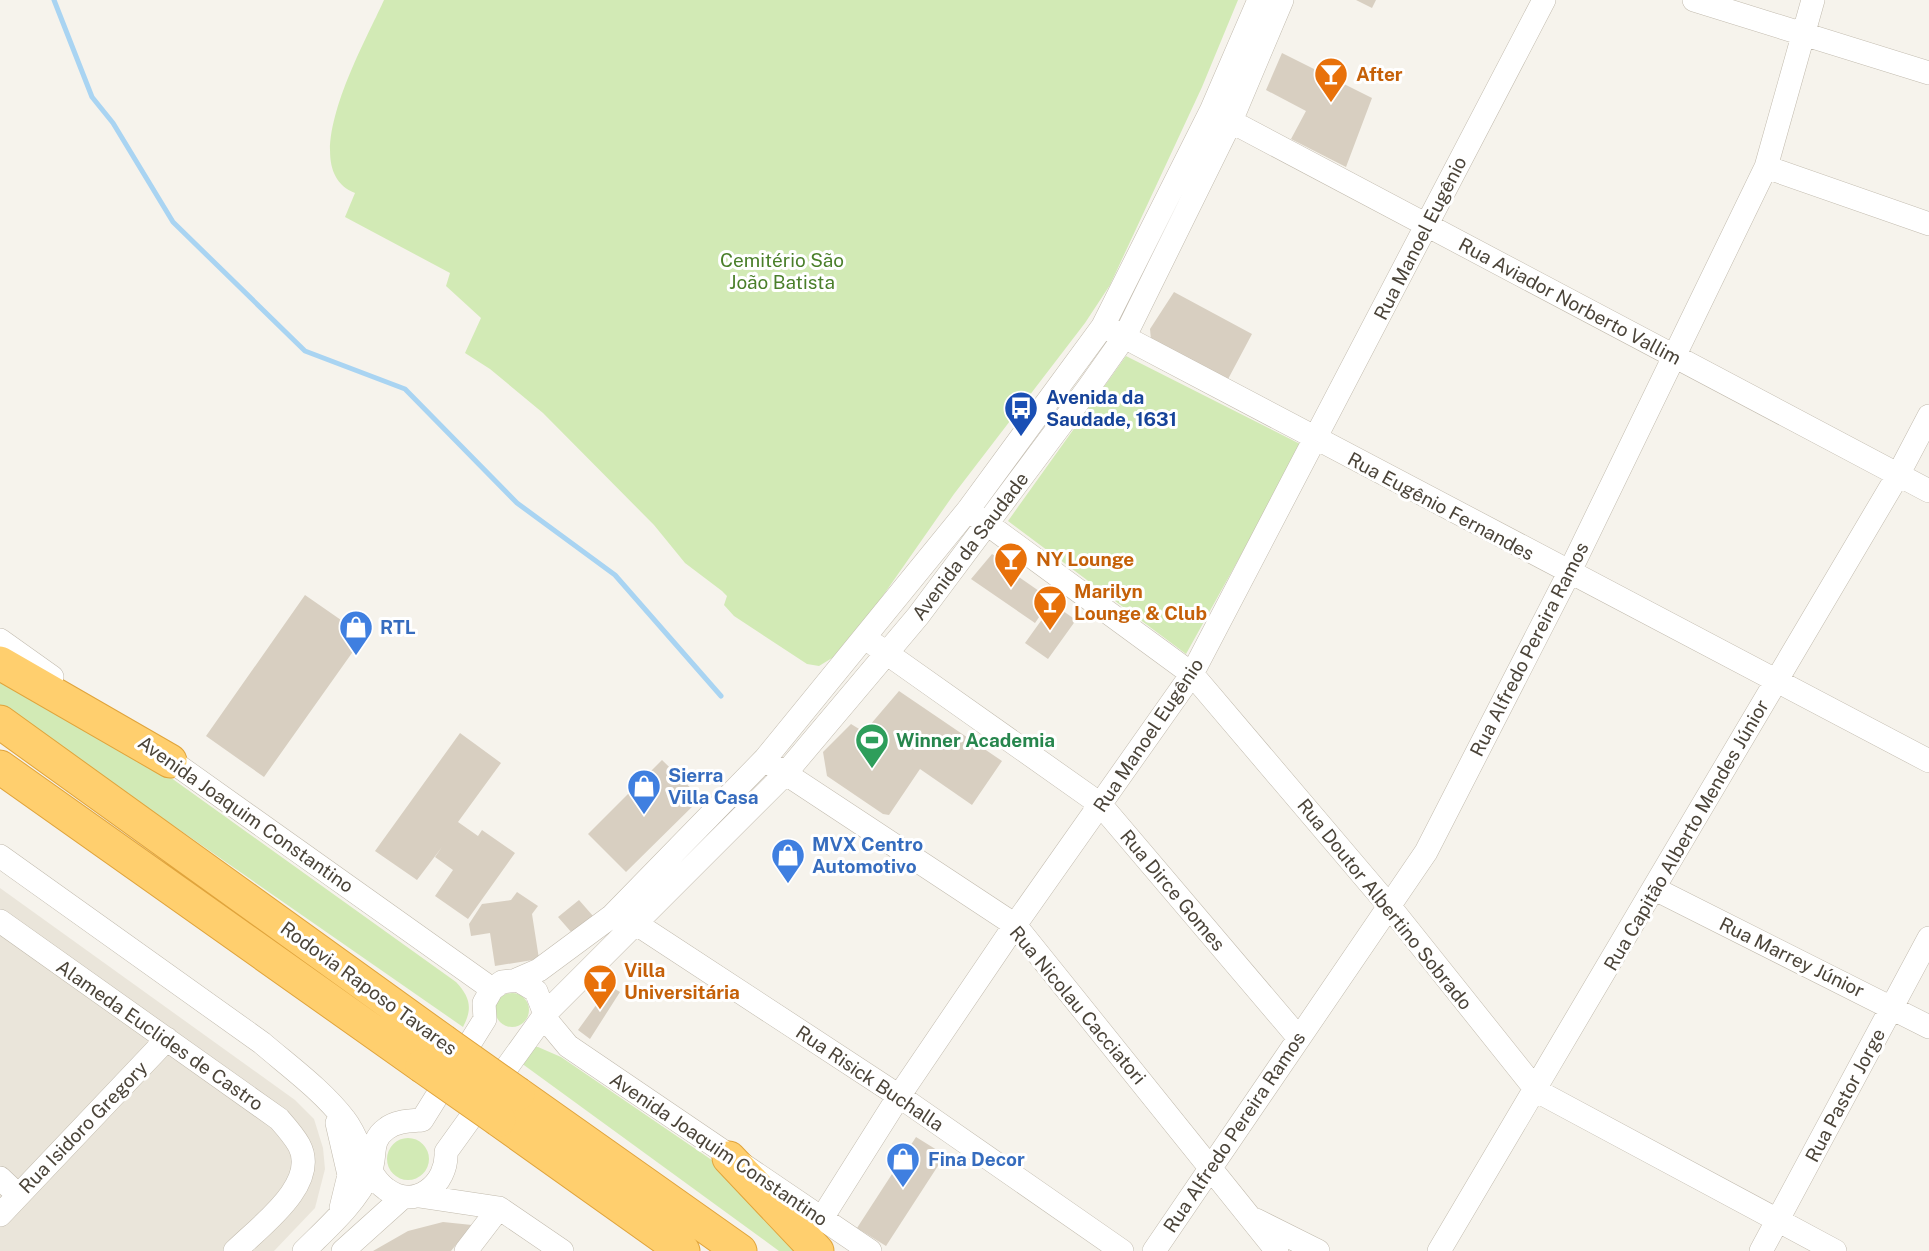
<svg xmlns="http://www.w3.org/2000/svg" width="1929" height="1251" font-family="'Public Sans',sans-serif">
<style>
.residential{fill:#eae5da}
.green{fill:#d2eab5}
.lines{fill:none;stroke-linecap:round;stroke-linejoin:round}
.stream{stroke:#a9d4f2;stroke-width:5}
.building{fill:#d8cfc1}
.minor-casing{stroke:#c2bbae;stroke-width:24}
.highway-casing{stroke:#e0a43c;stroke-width:35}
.minor{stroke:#fff;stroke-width:23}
.highway{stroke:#ffcf6e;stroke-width:33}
.highway-bridge-casing{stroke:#e0a43c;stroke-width:35;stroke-linecap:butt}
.highway-bridge{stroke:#ffcf6e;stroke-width:33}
.labels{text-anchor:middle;stroke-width:6;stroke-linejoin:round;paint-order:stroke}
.food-label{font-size:19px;font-weight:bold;fill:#c56008;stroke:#fff;text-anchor:start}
.street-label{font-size:19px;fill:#4b4439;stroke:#fff}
.park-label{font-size:19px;fill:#4a7f2a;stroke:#fff}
.transit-label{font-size:19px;font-weight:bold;fill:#164399;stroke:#fff;text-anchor:start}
.shop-label{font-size:19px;font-weight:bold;fill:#366cbe;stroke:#fff;text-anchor:start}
.leisure-label{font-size:19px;font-weight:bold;fill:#27864d;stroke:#fff;text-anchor:start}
</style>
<rect width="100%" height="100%" fill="#f6f3ec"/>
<path class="residential" d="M0,888L295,1100L314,1119L323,1148L325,1169L315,1208L274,1251H0Z"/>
<path class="green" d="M384,0H1238L1202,87L1110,285L1085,323L954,494L845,650L819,666L807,664L734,616L724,605L727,596L722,591L685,563L654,525L543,413L490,369L465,353L481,318L446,286L450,273L345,217L355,193C292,169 366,41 384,0Z
M1126,356L1302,445L1186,654L1008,521Z
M0,677L149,762L456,982C470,997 473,1008 463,1027L0,705Z
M495 1010a17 17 0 1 1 34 0a17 17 0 1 1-34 0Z
M526,1047H538L561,1057L722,1167L805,1251H779L517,1060Z
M387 1159a21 21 0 1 1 42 0a21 21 0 1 1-42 0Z"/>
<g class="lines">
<path class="stream" d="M54,0L92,97L113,123L173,222L305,351L405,389L517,503L615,575L721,696"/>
</g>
<path class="building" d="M1356,0H1376L1372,8Z
M1282,53L1372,98L1346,167L1291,139L1306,111L1266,90Z
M1174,292L1252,334L1227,381L1151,340L1150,329Z
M992,554L1011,567L1009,570L1039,591L1041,588L1053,597L1035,623L971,579Z
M305,595L364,636L264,777L206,736Z
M1053,604L1076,620L1048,659L1025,643Z
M899,691L1002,761L972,805L920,769L889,815L883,814L827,776L823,752L851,724L864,732Z
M460,733L501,763L458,822L478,836L482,830L515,853L468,919L435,896L453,870L435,857L442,847L417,880L375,851Z
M662,760L701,798L626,872L588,834Z
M517,892L538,906L532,914L539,959L495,966L490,933L471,936L469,924L482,904L511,900Z
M579,900L593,916L572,933L558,917Z
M610,986L620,992L590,1039L578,1030Z
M916,1137L945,1155L886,1246L857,1228Z
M443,1222L472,1225L451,1251H373L408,1231Z"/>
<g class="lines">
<g class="minor-casing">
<path id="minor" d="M1694,0L1929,73
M1217,114L1929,491
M1766,167L1929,224
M1111,330L1929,761
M975,515L1192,674L1390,907L1537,1091L1835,1251
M0,640L52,677
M875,645L1100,804L1298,1037
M160,753L492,989
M774,766L1015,925L1277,1251
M0,856L262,1043C290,1067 323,1091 345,1120C361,1140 365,1174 386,1189C415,1211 448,1184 446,1152L546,1013L784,775L918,616L1089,387L1125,336L1231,121L1282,0
M1655,889L1929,1027
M625,920L638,925L899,1096L1122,1251
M0,921L279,1119C286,1127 294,1136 299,1145C320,1184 259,1227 235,1251
M516,980L539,970L612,916L765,759L968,510L1103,326L1211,111L1259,0
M337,1123L349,1175L341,1208
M0,1178L18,1195
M419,1196L499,1208L562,1251
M0,1215L167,1039
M822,1218L899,1096L1015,925L1192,674L1544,0
M1256,1220L1318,1251
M304,1251C328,1227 356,1203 370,1172C377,1157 369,1141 386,1129C396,1121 410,1121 422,1120L485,1019L484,1003L492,989L502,982L518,980L536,991L548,1022L568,1046L870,1251
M343,1251L403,1197
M466,1251L499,1208
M1154,1251L1426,852L1569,573L1766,167L1813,0
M1439,1251L1898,475L1929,416
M1761,1251L1929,938"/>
</g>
<g class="highway-casing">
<path id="highway" d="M0,663L170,761
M0,722L443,1041
M0,767L422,1066
M518,1094L740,1251
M499,1120L683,1251
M729,1158L817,1251"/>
</g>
<use href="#minor" class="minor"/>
<use href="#highway" class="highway"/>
<g class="highway-bridge-casing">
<path id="highway-bridge" d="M443,1041L518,1094
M422,1066L499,1120"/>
</g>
<use href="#highway-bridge" class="highway-bridge"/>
</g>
<defs>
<g id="bar-pin" transform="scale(1.75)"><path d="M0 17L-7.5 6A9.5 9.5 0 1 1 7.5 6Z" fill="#e8710a" stroke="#fff"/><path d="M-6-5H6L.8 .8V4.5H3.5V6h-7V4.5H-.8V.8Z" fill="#fff"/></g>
<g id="bus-pin" transform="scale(1.75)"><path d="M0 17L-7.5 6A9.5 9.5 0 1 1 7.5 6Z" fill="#1a4fb4" stroke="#fff"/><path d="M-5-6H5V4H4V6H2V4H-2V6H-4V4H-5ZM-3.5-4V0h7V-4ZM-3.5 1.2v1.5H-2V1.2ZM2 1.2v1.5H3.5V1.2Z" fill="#fff"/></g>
<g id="shop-pin" transform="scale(1.75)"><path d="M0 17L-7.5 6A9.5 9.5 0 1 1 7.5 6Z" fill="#3f7fe0" stroke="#fff"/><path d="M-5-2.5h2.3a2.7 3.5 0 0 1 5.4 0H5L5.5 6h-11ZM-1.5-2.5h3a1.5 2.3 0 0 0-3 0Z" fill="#fff"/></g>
<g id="stadium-pin" transform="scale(1.75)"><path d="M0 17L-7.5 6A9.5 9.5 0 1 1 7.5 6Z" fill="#2e9e5b" stroke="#fff"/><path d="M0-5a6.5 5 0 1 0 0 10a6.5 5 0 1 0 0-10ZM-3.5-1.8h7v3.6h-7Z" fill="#fff"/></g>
</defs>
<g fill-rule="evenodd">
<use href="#bar-pin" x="1331" y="74"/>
<use href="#bus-pin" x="1021" y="408"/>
<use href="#bar-pin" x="1011" y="559"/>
<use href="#bar-pin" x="1050" y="602"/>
<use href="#shop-pin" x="356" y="627"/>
<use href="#stadium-pin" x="872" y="740"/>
<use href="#shop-pin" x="644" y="786"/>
<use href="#shop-pin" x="788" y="855"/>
<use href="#bar-pin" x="600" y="981"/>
<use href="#shop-pin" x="903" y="1159"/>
</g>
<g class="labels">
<g class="food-label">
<text x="1356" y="81">After</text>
<text x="1036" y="566">NY Lounge</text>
<text x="1074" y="598">Marilyn<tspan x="1074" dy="22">Lounge &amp; Club</tspan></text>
<text x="624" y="977">Villa<tspan x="624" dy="22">Universitária</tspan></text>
</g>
<g class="street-label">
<text transform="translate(1420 238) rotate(-63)" y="7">Rua Manoel Eugênio</text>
<text transform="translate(1570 301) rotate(28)" y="7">Rua Aviador Norberto Vallim</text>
<text transform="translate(1441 506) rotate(28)" y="7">Rua Eugênio Fernandes</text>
<text transform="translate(970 546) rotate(-53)" y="7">Avenida da Saudade</text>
<text transform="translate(1529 649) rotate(-63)" y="7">Rua Alfredo Pereira Ramos</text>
<text transform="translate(1148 735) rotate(-56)" y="7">Rua Manoel Eugênio</text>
<text transform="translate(246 814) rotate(35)" y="7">Avenida Joaquim Constantino</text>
<text transform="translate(1686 835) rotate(-60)" y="7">Rua Capitão Alberto Mendes Júnior</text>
<text transform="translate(1173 890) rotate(50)" y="7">Rua Dirce Gomes</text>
<text transform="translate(1385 904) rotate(51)" y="7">Rua Doutor Albertino Sobrado</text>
<text transform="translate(1792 957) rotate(26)" y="7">Rua Marrey Júnior</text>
<text transform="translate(369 988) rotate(36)" y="7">Rodovia Raposo Tavares</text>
<text transform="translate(1078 1005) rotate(50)" y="7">Rua Nicolau Cacciatori</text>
<text transform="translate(160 1035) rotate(35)" y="7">Alameda Euclides de Castro</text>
<text transform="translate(870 1078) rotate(34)" y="7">Rua Risick Buchalla</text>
<text transform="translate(1845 1095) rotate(-62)" y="7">Rua Pastor Jorge</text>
<text transform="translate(83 1127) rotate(-46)" y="7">Rua Isidoro Gregory</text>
<text transform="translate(1234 1132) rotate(-56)" y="7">Rua Alfredo Pereira Ramos</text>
<text transform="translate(719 1149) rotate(34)" y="7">Avenida Joaquim Constantino</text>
</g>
<g class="park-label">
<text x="782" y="267">Cemitério São<tspan x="782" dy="22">João Batista</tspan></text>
</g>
<g class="transit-label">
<text x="1046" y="404">Avenida da<tspan x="1046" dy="22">Saudade, 1631</tspan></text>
</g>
<g class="shop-label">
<text x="380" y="634">RTL</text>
<text x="668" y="782">Sierra<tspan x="668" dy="22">Villa Casa</tspan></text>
<text x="812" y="851">MVX Centro<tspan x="812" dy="22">Automotivo</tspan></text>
<text x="928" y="1166">Fina Decor</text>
</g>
<g class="leisure-label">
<text x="896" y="747">Winner Academia</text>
</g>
</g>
</svg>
